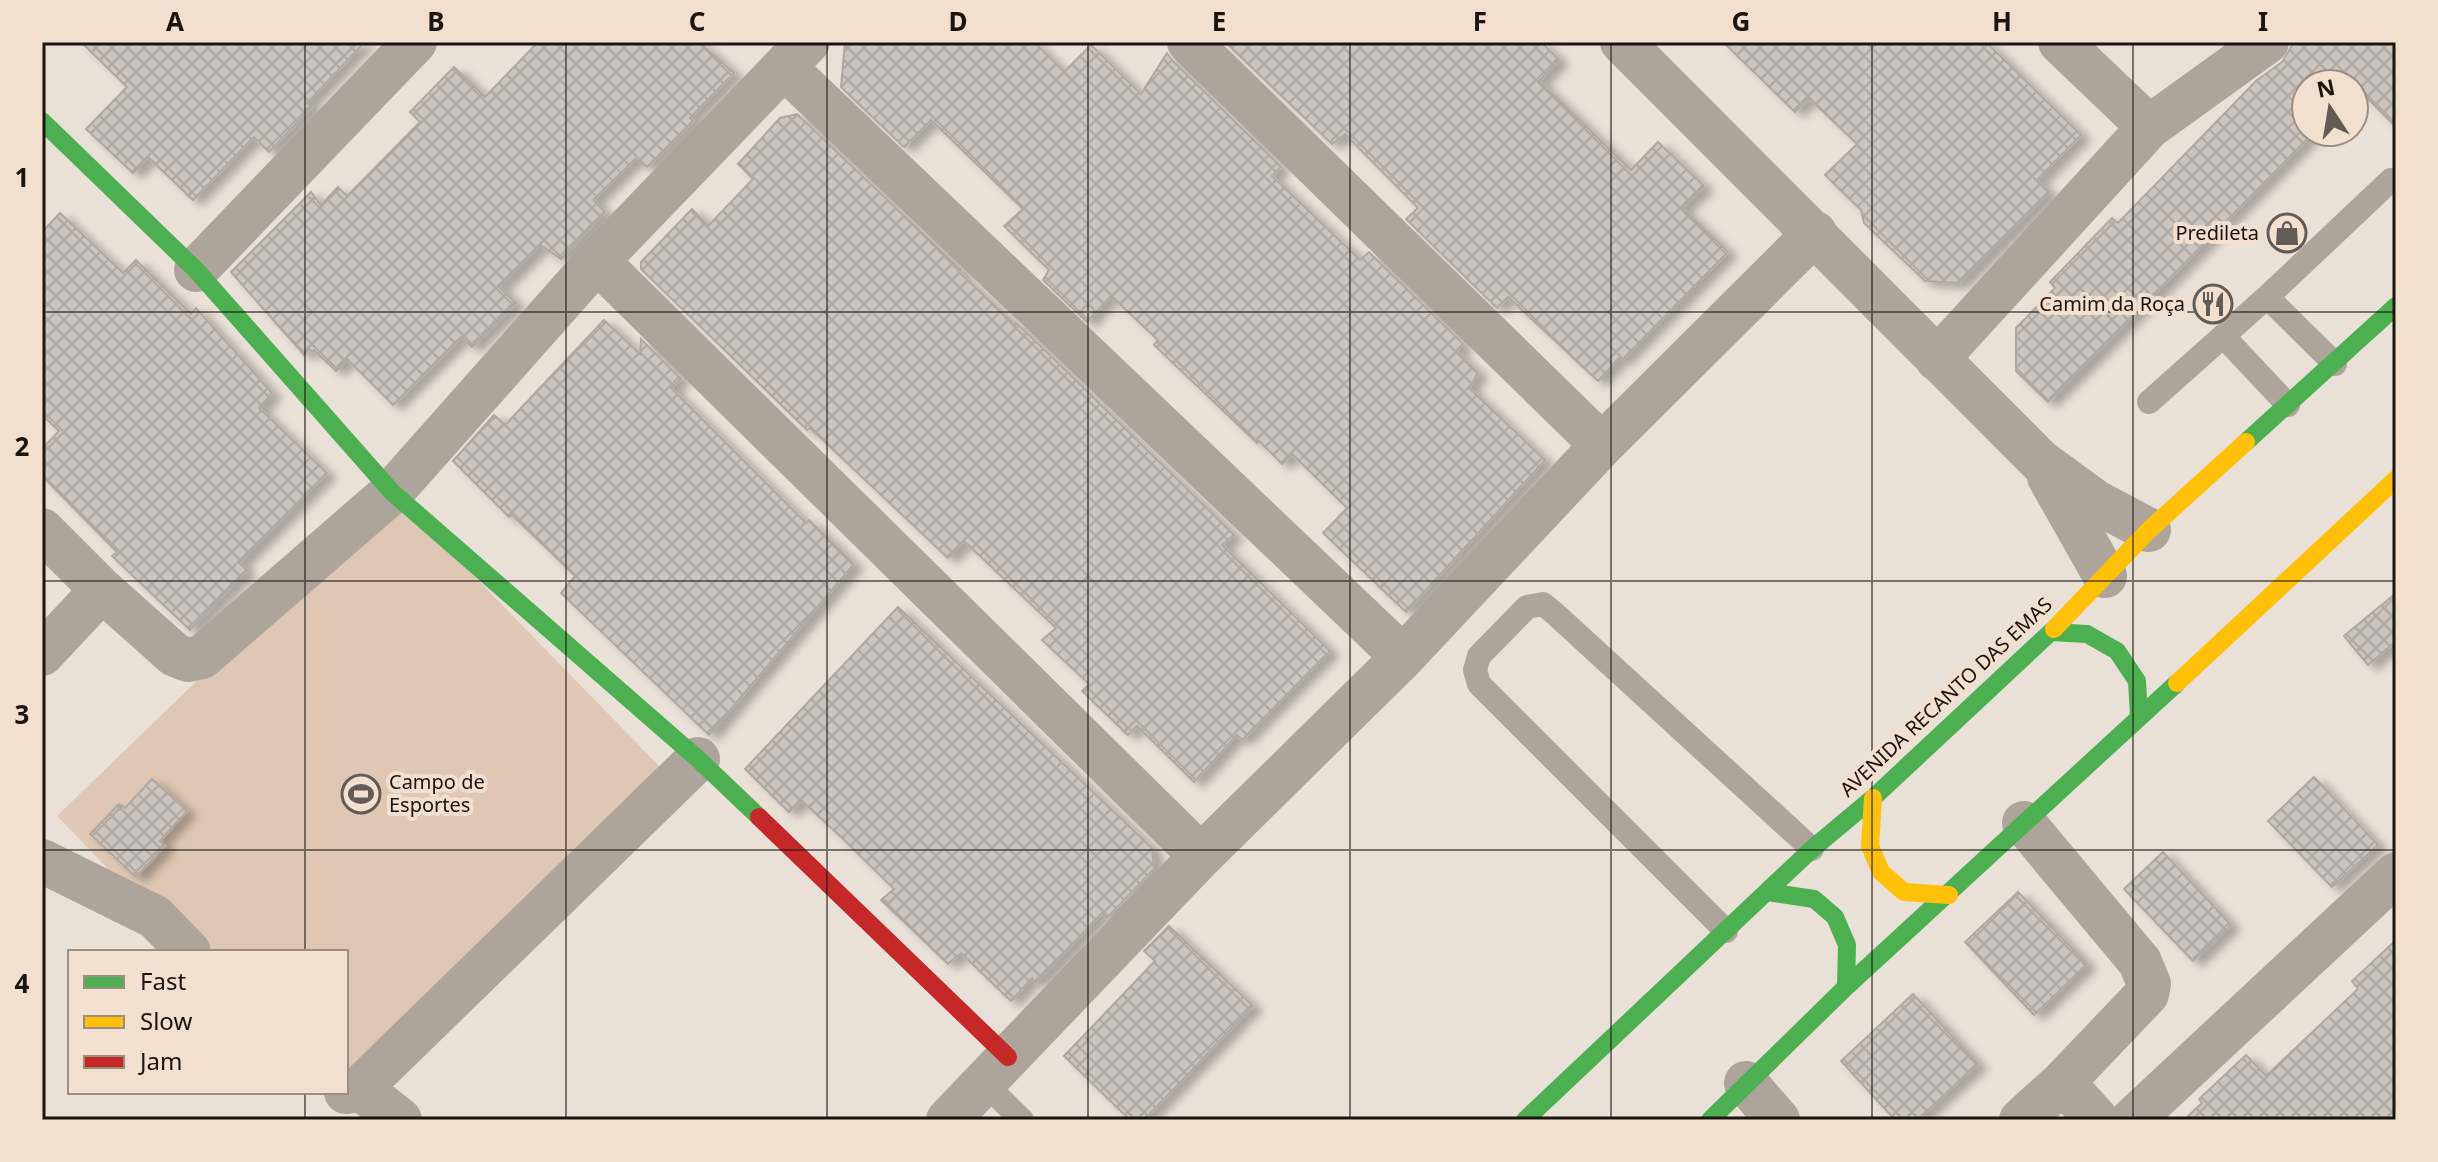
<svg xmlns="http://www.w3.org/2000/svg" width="2438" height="1162" font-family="'Noto Sans',sans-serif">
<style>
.pitch{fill:#dec8b5}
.building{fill:url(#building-cross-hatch);stroke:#afa8a2;stroke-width:2;filter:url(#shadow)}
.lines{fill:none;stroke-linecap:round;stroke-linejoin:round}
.lane{stroke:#ada49c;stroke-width:24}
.street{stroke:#ada49c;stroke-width:44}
.fast{stroke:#4caf50;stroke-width:18}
.slow{stroke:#ffc107;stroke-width:18}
.jam{stroke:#c62828;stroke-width:18}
.grid{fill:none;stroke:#1b1510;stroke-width:2;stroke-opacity:0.55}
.labels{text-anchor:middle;stroke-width:8;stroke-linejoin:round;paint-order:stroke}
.poi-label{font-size:20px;fill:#1b1510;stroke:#f1dfd0;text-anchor:end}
.street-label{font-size:20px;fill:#1b1510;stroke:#f1dfd0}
.neatline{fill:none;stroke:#1b1510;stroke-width:3}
.grid-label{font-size:26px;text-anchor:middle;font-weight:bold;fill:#1b1510}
</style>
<defs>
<pattern id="building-cross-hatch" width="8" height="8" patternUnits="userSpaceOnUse" patternTransform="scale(2)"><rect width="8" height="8" fill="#ccc4be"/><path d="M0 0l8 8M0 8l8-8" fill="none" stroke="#afa8a2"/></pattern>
<filter id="shadow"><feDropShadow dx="9" dy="5" stdDeviation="4" flood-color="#0004"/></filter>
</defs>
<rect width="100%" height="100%" fill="#e9e0d8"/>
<path class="pitch" d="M392,492L666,773L346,1080V952H189L57,816Z"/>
<path class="building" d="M81,42H365L307,103L312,107L269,152L254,137L193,200L148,157L133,173L86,129L127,87Z
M538,42H699L734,73L690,118L693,121L647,167L635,159L593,200L605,212L561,259L540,245L499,287L516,303L472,347L461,337L393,405L347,359L336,371L314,350L312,352L309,349L304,355L231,272L311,192L321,205L338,187L347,196L420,122L410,112L454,67L485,97Z
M845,42H1034L1064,72L1091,45L1141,94L1167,53L1172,60L1281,167L1272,176L1360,260L1369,252L1463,344L1456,351L1478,373L1469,388L1545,460L1406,612L1323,533L1347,508L1292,454L1282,464L1259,441L1257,443L1154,345L1158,340L1111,296L1087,322L1043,280L1049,270L1004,226L1023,209L931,120L904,147L841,87Z
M1225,42H1541L1559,60L1539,81L1631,170L1658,142L1704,186L1682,208L1728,252L1622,360L1619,358L1598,381L1508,297L1497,308L1406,219L1418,208L1345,134L1332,144Z
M1723,42H1986L2081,135L2037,180L2049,192L1959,283L1925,281L1864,223L1861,210L1825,175L1857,144L1809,98L1795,112Z
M2294,42H2396V127L2357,88L2354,91V84H2306V132H2314L2048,402L2016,371V328L2055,288L2050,282L2112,218L2118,223L2256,81L2282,62Z
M797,114L961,270L959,272L1015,325L1016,323L1053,358L1234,535L1222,545L1330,651L1242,740L1237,735L1194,782L1137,726L1128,735L1082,691L1089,684L1042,640L1056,628L964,541L948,558L810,428L807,430L641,269V262L692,209L708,226L753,179L738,164L780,118Z
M60,213L123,273L136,260L191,314L196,308L272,393L259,408L327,473L239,563L247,570L190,630L112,556L117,552L42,476V449L59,431L42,415V232Z
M604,320L640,354L641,339L681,379L671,388L806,523L809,520L854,564L709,735L561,593L575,576L512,515L509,517L453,461L494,415L505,425Z
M2396,593V641L2368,665L2344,636Z
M898,607L1152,848L1154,869L1107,918L1102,913L1036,983L1032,978L1011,1001L961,953L948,964L881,900L894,889L841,837L801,800L789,812L745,769Z
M2314,777L2378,845L2332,887L2268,821Z
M152,779L187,811L160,841L165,846L136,877L90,834L119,804L125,808Z
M2163,852L2231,925L2193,961L2124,889Z
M2018,892L2087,964L2034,1015L1965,942Z
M1169,926L1253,1006L1144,1120H1130L1064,1056L1155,961L1144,951Z
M2396,940V1120H2184L2202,1103L2199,1099L2246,1055L2266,1076L2358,989L2352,981Z
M1913,994L1978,1064L1917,1120H1895L1841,1061Z"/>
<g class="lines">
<path class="lane" d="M2267,297L2335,364
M2223,336L2288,405
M2149,402L2267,297L2391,180
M1726,931L1479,684L1475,670L1479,656L1527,607L1543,604L1553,612L1812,849
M984,1083L1022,1120"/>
<path class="street" d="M1189,42L1602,445
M1622,42L2040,461L2096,502L2149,530
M2060,42L2149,127
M784,67L1403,657
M597,261L1201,856
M196,270L415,42
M1937,359L2149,127L2267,42
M2049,477L2105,576
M42,530L102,590L175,655L188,660L202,657L392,492L597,261L808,42
M42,654L102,590
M42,861L155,917L189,952
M2063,1082L2097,1120
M1746,1083L1778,1120
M360,1088L698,759
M346,1092L360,1088L400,1120
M948,1120L1201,856L1403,657L1602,445L1815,233
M2021,1120L2063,1082L2147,994L2149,984L2140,962L2024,823
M2132,1120L2396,874"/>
<path class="fast" d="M42,121L196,270L392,492L698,759L759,817
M2246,442L2396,306
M2051,632L2087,634L2117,651L2137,681L2139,716
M1768,892L1814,899L1835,917L1847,945L1846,987
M1525,1120L1812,849L1873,798L2054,629
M1710,1120L1846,987L2177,683"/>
<path class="slow" d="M2054,629L2149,530L2246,442
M2177,683L2396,479
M1873,798L1870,846L1881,872L1904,892L1949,895"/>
<path class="jam" d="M759,817L1008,1057"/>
</g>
<path class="grid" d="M305,42V952M566,42V1120M827,42V1120M1088,42V1120M1350,42V1120M1611,42V1120M1872,42V1120M2133,42V1120M42,312H2396M42,581H2396M42,850H2396M305,1092V1120"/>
<defs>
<g id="shop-ring" transform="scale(2)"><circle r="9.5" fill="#f1dfd0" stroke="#635c56" stroke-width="1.5"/><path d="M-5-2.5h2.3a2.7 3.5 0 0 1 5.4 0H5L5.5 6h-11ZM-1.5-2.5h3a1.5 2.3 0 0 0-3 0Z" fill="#635c56"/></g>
<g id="restaurant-ring" transform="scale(2)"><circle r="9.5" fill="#f1dfd0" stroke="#635c56" stroke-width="1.5"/><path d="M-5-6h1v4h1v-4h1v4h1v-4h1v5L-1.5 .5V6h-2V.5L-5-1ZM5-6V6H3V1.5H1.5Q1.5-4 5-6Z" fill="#635c56"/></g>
<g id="stadium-ring" transform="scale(2)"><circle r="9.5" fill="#f1dfd0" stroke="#635c56" stroke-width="1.5"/><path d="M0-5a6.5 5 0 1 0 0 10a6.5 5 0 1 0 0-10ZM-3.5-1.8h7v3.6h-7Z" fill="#635c56"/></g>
</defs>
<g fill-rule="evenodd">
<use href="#shop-ring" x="2287" y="233"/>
<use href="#restaurant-ring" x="2213" y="304"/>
<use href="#stadium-ring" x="361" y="794"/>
</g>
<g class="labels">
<g class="poi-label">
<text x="2259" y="240">Predileta</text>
<text x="2185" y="311">Camim da Roça</text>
<text x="389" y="789" text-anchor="start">Campo de<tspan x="389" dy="23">Esportes</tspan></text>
</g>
<g class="street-label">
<text transform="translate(1946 697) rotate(-43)" y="7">AVENIDA RECANTO DAS EMAS</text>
</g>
</g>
<rect width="2438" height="1162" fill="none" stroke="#f1dfd0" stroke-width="88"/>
<rect x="68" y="950" width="280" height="144" fill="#f1dfd0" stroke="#9b8e83" stroke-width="2"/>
<rect x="84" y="976" width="40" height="12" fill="#4caf50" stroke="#9b8e83" stroke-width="2"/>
<text x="140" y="990" font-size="24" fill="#1b1510">Fast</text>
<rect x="84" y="1016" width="40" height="12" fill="#ffc107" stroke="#9b8e83" stroke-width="2"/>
<text x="140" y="1030" font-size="24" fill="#1b1510">Slow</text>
<rect x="84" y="1056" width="40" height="12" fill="#c62828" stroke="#9b8e83" stroke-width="2"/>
<text x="140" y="1070" font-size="24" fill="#1b1510">Jam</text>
<g transform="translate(2330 108) rotate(348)"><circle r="38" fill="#f1dfd0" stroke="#9b8e83" stroke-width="2"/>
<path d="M0-6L14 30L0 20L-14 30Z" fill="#635c56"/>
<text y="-12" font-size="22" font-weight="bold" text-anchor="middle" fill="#1b1510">N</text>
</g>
<rect x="44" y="44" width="2350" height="1074" class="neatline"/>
<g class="grid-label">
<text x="175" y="31">A</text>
<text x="436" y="31">B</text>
<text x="697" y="31">C</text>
<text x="958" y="31">D</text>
<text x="1219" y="31">E</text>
<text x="1480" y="31">F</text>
<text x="1741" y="31">G</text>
<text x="2002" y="31">H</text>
<text x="2263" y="31">I</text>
<text x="22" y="187">1</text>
<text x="22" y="456">2</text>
<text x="22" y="724">3</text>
<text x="22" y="993">4</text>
</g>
</svg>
